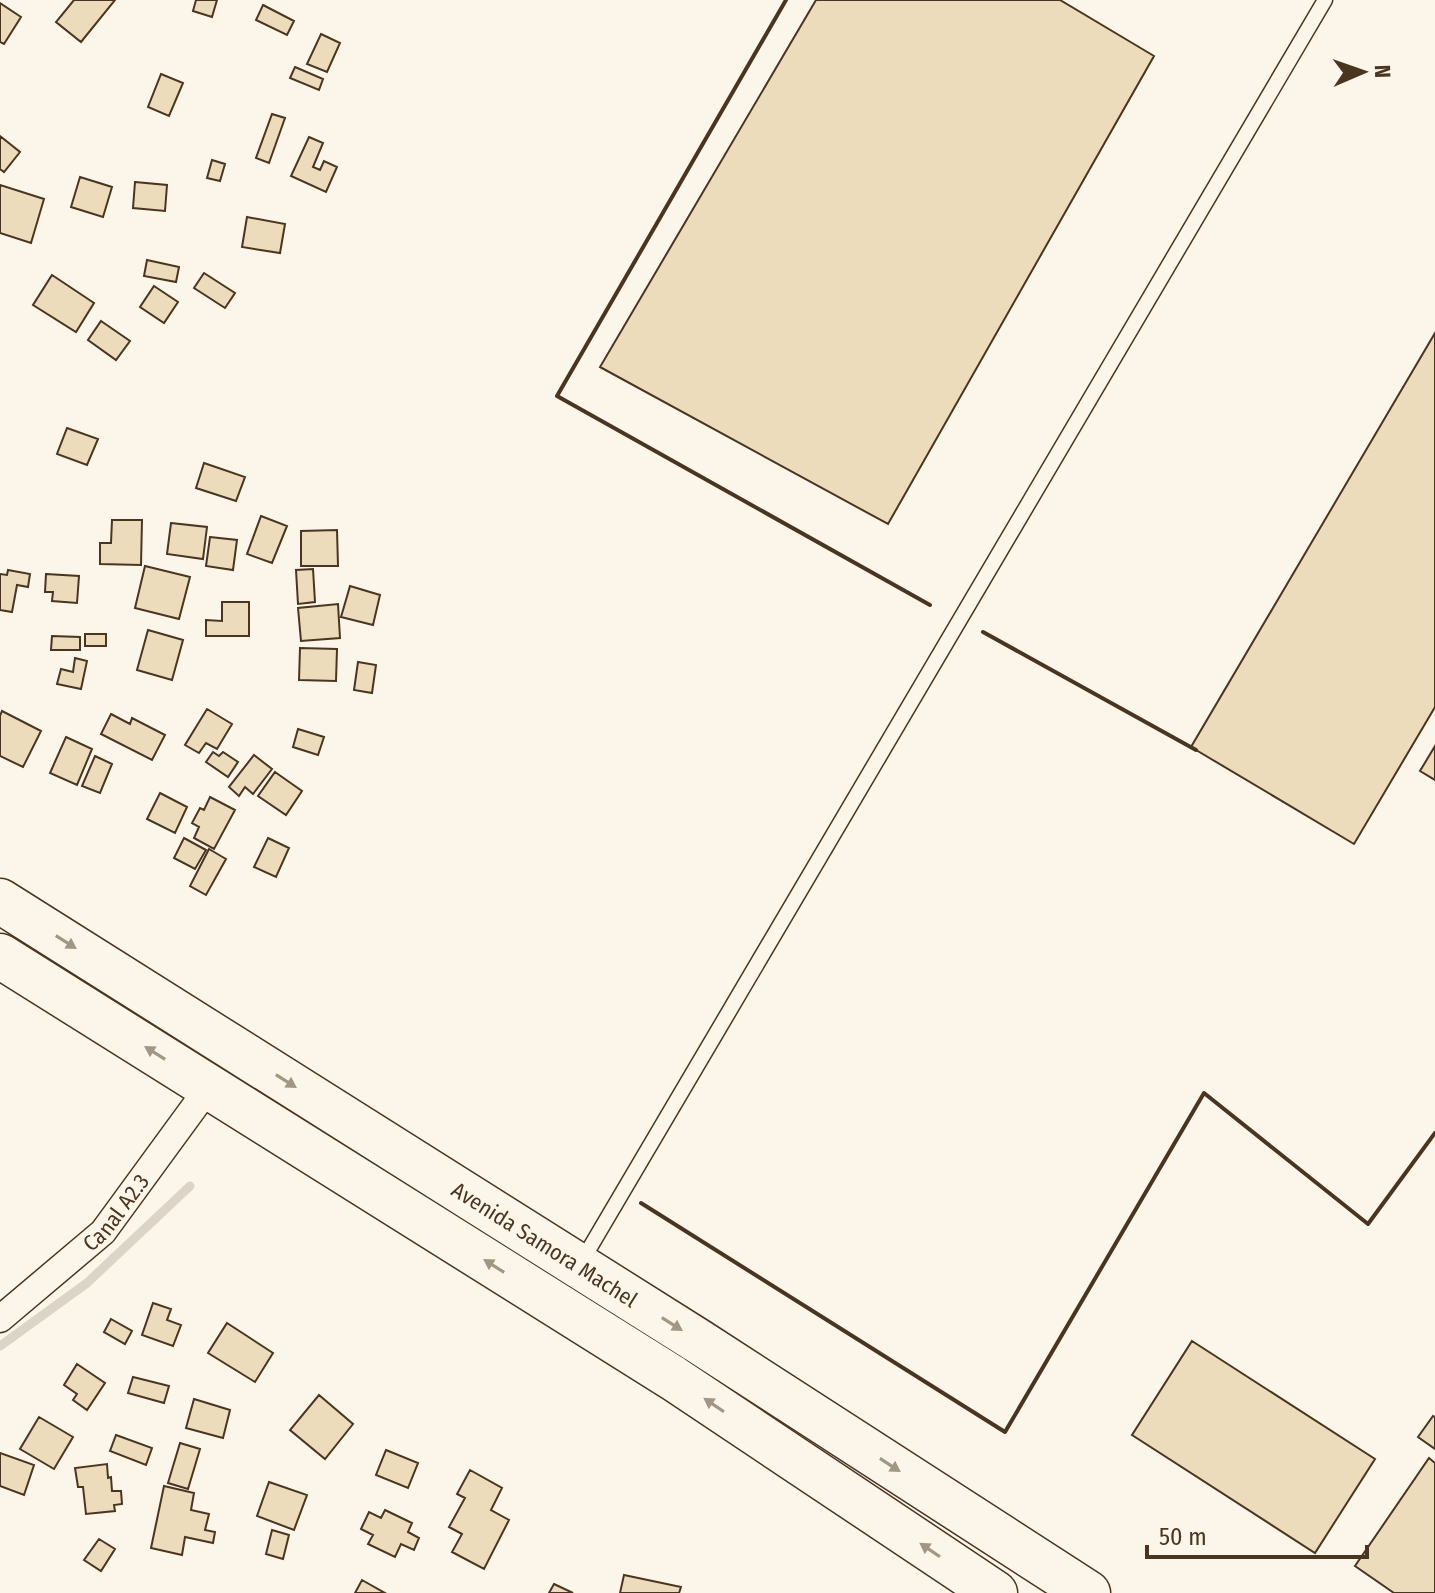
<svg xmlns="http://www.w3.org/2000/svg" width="1435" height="1593" font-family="'Fira Sans Condensed',sans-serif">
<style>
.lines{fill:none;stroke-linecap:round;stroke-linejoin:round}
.stream{stroke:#dcd4c6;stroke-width:9}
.building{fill:#ecdcbc;stroke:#4a3520;stroke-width:2}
.lane-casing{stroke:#4a3520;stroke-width:17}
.street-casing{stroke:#4a3520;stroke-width:29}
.highway-casing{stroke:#4a3520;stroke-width:47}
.lane{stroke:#fbf6e9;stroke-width:14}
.street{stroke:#fbf6e9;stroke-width:26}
.highway{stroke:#fbf6e9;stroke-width:44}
.wall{stroke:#4a3520;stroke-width:4}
.oneway{fill:#a29684}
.labels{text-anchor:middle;stroke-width:6;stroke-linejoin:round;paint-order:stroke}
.street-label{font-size:22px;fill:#4a3520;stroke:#fbf6e9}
</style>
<rect width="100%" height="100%" fill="#fbf6e9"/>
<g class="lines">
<path class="stream" d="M0,1346L87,1283L190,1186"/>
</g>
<path class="building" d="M74,0H115L81,42L56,22Z
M196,0H217L212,17L193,11Z
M816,0H1060L1154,56L888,524L600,367Z
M0,3L21,17L4,44L0,42Z
M263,5L294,21L287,35L256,20Z
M321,34L340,43L327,72L307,64Z
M295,67L323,79L319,90L290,78Z
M161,74L183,83L169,116L148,107Z
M272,114L285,118L269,163L256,158Z
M0,136L20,152L4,172L0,169Z
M309,137L323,143L313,167L320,170L324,161L337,167L326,192L291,176Z
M212,160L225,164L220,181L207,178Z
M80,177L112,187L103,217L71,207Z
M135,182L167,185L165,211L133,208Z
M0,185L44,199L31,243L0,233Z
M247,217L285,224L280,253L242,247Z
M147,260L179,267L176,282L144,276Z
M204,273L235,293L225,308L194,288Z
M52,275L94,303L76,332L33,305Z
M154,286L178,302L164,323L140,307Z
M101,321L130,341L116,360L88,340Z
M1435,333V707L1354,844L1191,747Z
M67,428L98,439L87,465L57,454Z
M204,463L245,477L236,501L196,488Z
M261,516L287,526L272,563L247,554Z
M112,520H142L141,565L100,564V543H111Z
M171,523L207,527L203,559L167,554Z
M337,530L338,566H301V531Z
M210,537L237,540L233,570L206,566Z
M145,566L190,577L179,619L135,608Z
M313,569L315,602L298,604L296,570Z
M8,570L30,574L28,587L17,585L12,612L0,610V574L7,575Z
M46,574L79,576L77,603L52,601L53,592H45Z
M350,586L380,595L373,625L341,617Z
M222,602H249V636H206V620L222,621Z
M338,604L340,638L301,641L298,608Z
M148,630L183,640L172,680L137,670Z
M85,634H106V646H85Z
M52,636L80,637V650H51Z
M300,648L337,649L336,681L299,680Z
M75,658L87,661L81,689L57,684L61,669L73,672Z
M358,662L376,665L372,693L354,690Z
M207,709L232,724L217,749L206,743L199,753L185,745Z
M2,711L41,731L23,767L0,756V716Z
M111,714L130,724L132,718L165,735L152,760L101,734Z
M298,729L324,737L318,755L293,747Z
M66,737L92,749L77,785L50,773Z
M1435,746V780L1420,771Z
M213,752L219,756L223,752L238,762L228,777L206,762Z
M254,755L272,769L253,794L245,787L239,796L229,787Z
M95,756L112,764L100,793L82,786Z
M275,772L302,791L286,815L258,796Z
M160,793L187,807L175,833L147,819Z
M210,797L235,810L214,849L194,838L199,827L192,823L200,808L204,810Z
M184,838L206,850L195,869L174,858Z
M268,838L289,848L276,877L254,867Z
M209,849L226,859L206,895L190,886Z
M153,1303L171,1309L167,1320L181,1325L173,1346L142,1335Z
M111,1319L132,1331L125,1344L104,1332Z
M227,1323L273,1353L255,1382L208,1353Z
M1192,1341L1375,1459L1315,1553L1132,1435Z
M77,1364L105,1383L87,1410L73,1400L77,1394L64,1385Z
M133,1377L169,1386L164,1403L128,1393Z
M319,1395L353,1424L325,1459L290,1430Z
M194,1399L230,1410L223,1438L186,1428Z
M1433,1416L1435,1417V1449L1418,1437Z
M39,1417L73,1437L54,1469L20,1449Z
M116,1435L152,1448L146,1465L110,1451Z
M180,1443L200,1449L188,1489L168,1483Z
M386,1450L418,1463L408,1488L376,1475Z
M0,1453L34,1465L24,1495L0,1486Z
M1429,1458L1435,1463V1593H1394L1355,1566Z
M107,1464L108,1478L111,1477L112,1491H121L122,1504L114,1505L115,1511L86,1514L83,1487H78L75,1468Z
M470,1470L502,1488L491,1510L509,1520L484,1569L452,1552L462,1534L449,1527L465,1498L457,1494Z
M269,1482L307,1495L294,1530L257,1516Z
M164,1486L194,1493L191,1510L209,1514L205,1530L215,1532L213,1543L185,1537L182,1555L151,1548Z
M385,1510L412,1523L408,1532L419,1538L414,1550L401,1544L395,1557L368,1544L373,1535L361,1529L369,1512L381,1518Z
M272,1530L289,1535L283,1559L266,1554Z
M99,1539L115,1549L101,1571L84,1560Z
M624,1575L681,1587L679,1593H620Z
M362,1580L385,1593H355Z
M554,1584L573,1593H549Z"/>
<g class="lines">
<g class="lane-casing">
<path id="lane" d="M582,1261L1325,0"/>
</g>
<g class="street-casing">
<g id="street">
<path id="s1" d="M0,1319L103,1232L209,1087"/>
</g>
</g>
<g class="highway-casing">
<g id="highway">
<path id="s2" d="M0,901L698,1341L1088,1593"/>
<path d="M0,956L673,1378L995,1593"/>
</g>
</g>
<use href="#lane" class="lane"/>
<use href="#street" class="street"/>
<use href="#highway" class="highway"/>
<path class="wall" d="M786,0L557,396L930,605
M983,632L1196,750
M641,1203L1005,1432L1204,1093L1368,1224L1435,1133"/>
</g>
<defs><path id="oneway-solid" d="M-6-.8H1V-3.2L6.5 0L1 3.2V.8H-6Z" transform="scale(2)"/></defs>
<g class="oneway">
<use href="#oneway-solid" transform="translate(66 942) rotate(32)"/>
<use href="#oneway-solid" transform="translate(155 1053) rotate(-148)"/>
<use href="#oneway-solid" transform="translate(286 1081) rotate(32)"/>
<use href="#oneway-solid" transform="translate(494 1266) rotate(-148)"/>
<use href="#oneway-solid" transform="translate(672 1324) rotate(32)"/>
<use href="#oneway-solid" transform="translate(714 1405) rotate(-146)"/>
<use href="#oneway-solid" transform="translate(890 1465) rotate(33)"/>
<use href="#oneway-solid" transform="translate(930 1550) rotate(-146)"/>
</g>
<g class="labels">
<g class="street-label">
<text dy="8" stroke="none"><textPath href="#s1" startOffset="158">Canal A2.3</textPath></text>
<text dy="8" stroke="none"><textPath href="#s2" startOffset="644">Avenida Samora Machel</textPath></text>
</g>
</g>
<g transform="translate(1363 72) rotate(88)" stroke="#fbf6e9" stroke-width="6" paint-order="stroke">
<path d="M0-6L14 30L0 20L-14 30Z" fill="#4a3520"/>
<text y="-12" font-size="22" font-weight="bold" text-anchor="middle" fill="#4a3520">N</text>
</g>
<path d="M1147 1545v12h220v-12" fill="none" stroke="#4a3520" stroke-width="4"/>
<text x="1159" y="1545" font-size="24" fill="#4a3520" stroke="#fbf6e9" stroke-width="6" paint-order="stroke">50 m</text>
</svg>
